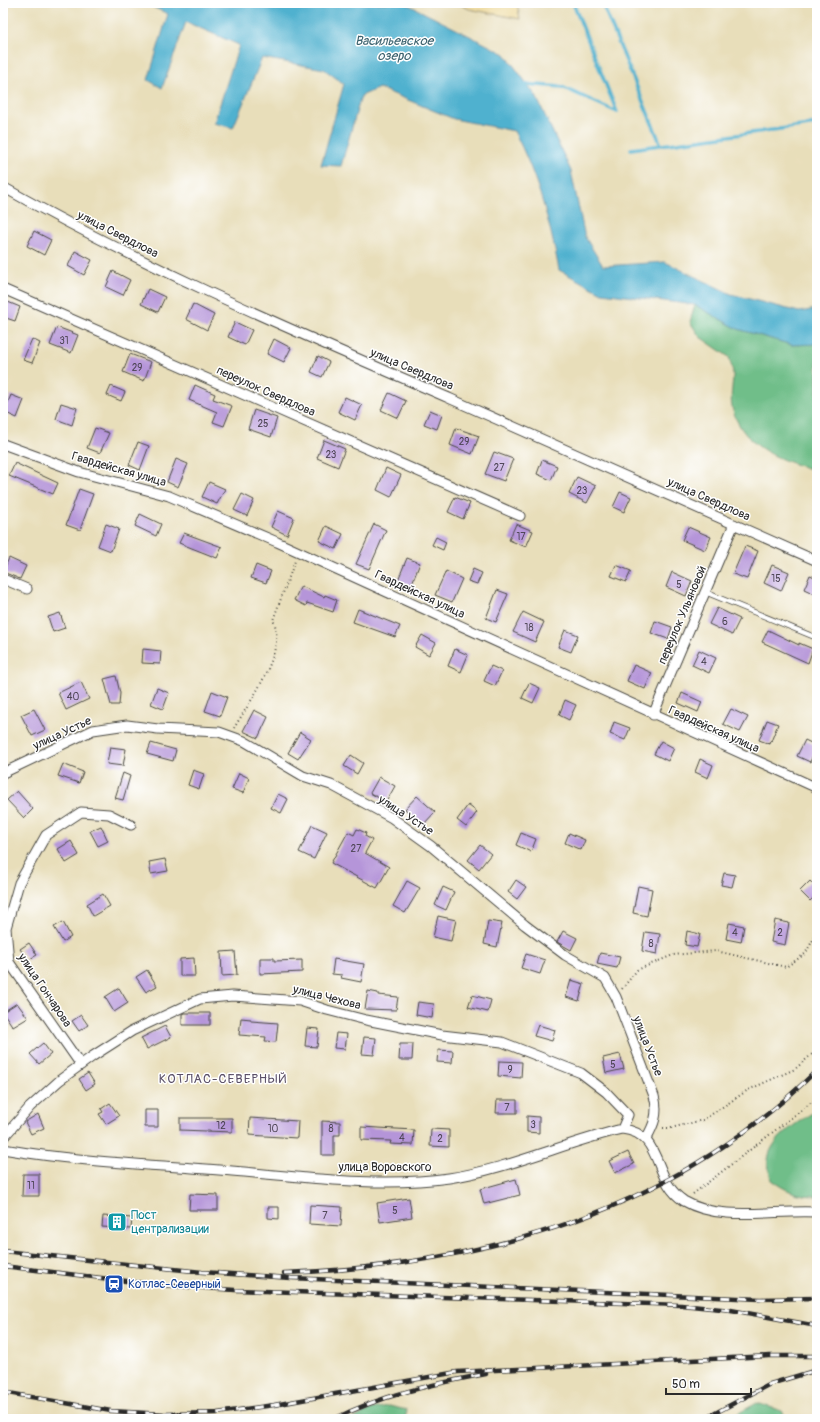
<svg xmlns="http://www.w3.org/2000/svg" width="820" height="1422" font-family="Pangolin,sans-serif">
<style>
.forest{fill:#6fbe89;stroke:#4d745a}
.sand{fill:#eeda9e;stroke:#8c8264}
.water{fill:#50b1cf;stroke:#3e6e7d}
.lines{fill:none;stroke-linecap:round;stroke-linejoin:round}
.stream{stroke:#50b1cf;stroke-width:3.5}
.building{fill:#b595d9}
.service-casing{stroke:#474640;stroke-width:6}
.minor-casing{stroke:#474640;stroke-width:11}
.path{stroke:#474640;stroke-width:2;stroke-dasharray:1 3;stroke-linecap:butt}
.service{stroke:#fff;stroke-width:4.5}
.minor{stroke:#fff;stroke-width:9}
.rail-casing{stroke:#2b2b2b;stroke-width:4.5}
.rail{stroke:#fff;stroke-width:3;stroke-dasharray:9;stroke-linecap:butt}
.labels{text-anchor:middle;stroke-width:3;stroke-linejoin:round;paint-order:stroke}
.number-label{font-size:10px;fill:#4e4656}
.street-label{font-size:12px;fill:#2b2b2b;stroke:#fff}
.culture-label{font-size:12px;fill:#0d838f;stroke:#fff;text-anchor:start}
.transit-label{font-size:12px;fill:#164399;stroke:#fff;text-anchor:start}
.water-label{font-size:13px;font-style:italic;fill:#3a616d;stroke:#fff}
.neighbourhood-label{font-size:13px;letter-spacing:1px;fill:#5b5068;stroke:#fff}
</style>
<rect width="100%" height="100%" fill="#fff"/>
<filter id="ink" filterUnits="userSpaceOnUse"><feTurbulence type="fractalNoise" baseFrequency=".025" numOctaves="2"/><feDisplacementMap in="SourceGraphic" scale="8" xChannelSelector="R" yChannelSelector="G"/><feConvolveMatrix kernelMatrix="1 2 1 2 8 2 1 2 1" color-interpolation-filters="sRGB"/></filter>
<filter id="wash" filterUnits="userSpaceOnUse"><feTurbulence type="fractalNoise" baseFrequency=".012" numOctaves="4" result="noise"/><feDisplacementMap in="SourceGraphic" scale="16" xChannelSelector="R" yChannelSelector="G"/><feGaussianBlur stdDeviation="0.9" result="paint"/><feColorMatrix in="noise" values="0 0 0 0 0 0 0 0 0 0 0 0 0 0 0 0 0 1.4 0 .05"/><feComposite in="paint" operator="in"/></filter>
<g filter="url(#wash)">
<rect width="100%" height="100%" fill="#e8deba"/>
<path class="forest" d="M695,305L738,329L792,345L817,344V471C783,461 745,449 733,411C729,398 733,387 733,375C733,369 730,362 729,357L700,337L690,322Z
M817,1110V1196C798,1196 786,1191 771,1180C770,1175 769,1169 768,1164C766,1140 800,1121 817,1110Z
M757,1403L782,1411L787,1419H728Z
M389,1406L407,1410L405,1419H353L371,1409Z"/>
<path class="sand" d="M457,3H517L520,19L469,9Z"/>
<path class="water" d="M144,3H405L505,54L536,96L571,171L585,237L603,266L665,262L731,294L799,312L817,309V344L792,345L738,329L695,305L602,293L559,270C550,222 537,175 514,131L454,119L379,88L361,96L341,166L321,165L344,84L324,69L262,58L233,128L214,123L239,45L186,22L162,88L148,80L168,14Z"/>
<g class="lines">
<path class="stream" d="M602,3L661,145
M523,84L562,87L617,112L573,3
M631,149L817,124"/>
</g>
<g id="blocks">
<path class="building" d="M34,231L51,240L44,255L27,246Z
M75,251L92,260L84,275L68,266Z
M113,271L130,280L123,295L106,287Z
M148,289L165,297L158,312L141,304Z
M3,300L20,307L15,321L3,317Z
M193,304L214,315L207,330L186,319Z
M235,322L252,330L245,345L228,337Z
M57,327L78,335L71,353L50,345Z
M32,339L40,343L32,363L23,360Z
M274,339L291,348L284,362L267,354Z
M130,354L151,362L144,381L123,372Z
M318,356L329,362L322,377L311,372Z
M195,385L215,394L213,399L232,406L224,426L213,422L217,412L189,400Z
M111,386L125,392L121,401L107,395Z
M389,393L406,401L398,418L381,410Z
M11,395L24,400L17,418L4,412Z
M345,397L362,405L355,420L338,412Z
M61,403L77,408L72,425L56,419Z
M254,410L277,418L271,437L248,429Z
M430,410L442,415L437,429L424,424Z
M95,428L109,433L100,453L87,448Z
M456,428L479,436L472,454L450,445Z
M324,440L345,449L338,467L317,458Z
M138,442L149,446L140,470L129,465Z
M494,452L513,459L504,481L485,474Z
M176,459L188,464L178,487L167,482Z
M542,460L557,466L551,480L537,474Z
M15,463L58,483L53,494L9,476Z
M386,468L401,475L391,497L377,490Z
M577,477L596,486L587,503L569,494Z
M209,482L225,489L217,504L202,497Z
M79,489L93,494L80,530L66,525Z
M620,492L631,497L624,512L613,507Z
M242,494L254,500L247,516L234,510Z
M455,497L470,503L463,519L448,512Z
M278,511L294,518L287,535L271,527Z
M140,514L161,524L156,536L135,526Z
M106,524L119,529L111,551L98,546Z
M374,524L386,530L369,569L356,564Z
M516,524L533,531L526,547L509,540Z
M326,526L343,534L336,549L319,541Z
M688,527L711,537L705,550L682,540Z
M184,533L222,547L217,558L179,543Z
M436,537L446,542L443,550L432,545Z
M745,546L758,551L747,579L733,574Z
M9,558L26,566L20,579L3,572Z
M407,558L420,563L411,586L398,580Z
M256,565L271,571L266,583L251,578Z
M616,565L631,571L626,582L611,576Z
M772,565L789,572L781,591L764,583Z
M473,569L482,573L477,584L468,581Z
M446,571L462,579L452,602L435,595Z
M672,572L692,581L686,596L666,587Z
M810,575L817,578V595L804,589Z
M301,586L324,597L325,595L337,600L333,612L307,603L306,606L294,600Z
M497,590L508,594L496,622L486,618Z
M717,608L740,619L732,635L709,624Z
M358,609L400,626L395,637L353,622Z
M523,612L544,622L535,642L513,632Z
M60,613L65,628L53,632L48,617Z
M655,621L672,627L668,639L651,633Z
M565,630L578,635L571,652L558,647Z
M768,630L799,645V643L813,649L808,663L762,642Z
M422,635L436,643L429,655L415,647Z
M143,649L161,651L160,664L142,663Z
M455,649L468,655L461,672L448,666Z
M699,650L716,658L709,673L692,665Z
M634,665L652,673L645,689L627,681Z
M491,666L502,671L495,686L484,681Z
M116,676L120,693L119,705H111L104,679Z
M81,682L89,699L66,710L58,693Z
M529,683L540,688L533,703L522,698Z
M157,688L169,693L163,709L151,704Z
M212,691L227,697L220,716L205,711Z
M682,693L702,702L698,712L678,703Z
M565,700L576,705L569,720L559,715Z
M34,709L45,730L32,736L21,715Z
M731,709L748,717L740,732L723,724Z
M254,710L268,717L258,738L243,731Z
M767,720L778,724L770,744L759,740Z
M614,722L630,728L625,740L610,734Z
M300,732L311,739L298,759L288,753Z
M805,740L817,746L810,762L797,756Z
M661,741L674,748L668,761L654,754Z
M151,743L176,750L173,761L147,754Z
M110,747L126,749L123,766L107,764Z
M351,755L363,763L357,774L344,766Z
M700,759L713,765L708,778L695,772Z
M63,764L83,772L79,783L58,776Z
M193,770L204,774L199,789L188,785Z
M123,773L130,776L123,800L115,798Z
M239,773L249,778L243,793L232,789Z
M379,777L395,786L386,802L370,793Z
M17,791L33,809L24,818L7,800Z
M278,794L288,799L281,813L271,808Z
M417,796L435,812L423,825L405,809Z
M468,805L477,812L466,827L457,820Z
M312,825L327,832L314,859L299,852Z
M101,826L108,841L98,846L90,831Z
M357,829L366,833L365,836L372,840L365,853L389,867L377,888L331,863L348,832L354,835Z
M521,833L536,839L531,852L516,845Z
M569,833L585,840L581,850L565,843Z
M71,841L79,855L66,863L58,849Z
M480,845L491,854L479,869L468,860Z
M165,859L168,871L151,874L149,862Z
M724,873L735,875L732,887L721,885Z
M516,880L526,887L517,899L508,892Z
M407,881L420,888L405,913L393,906Z
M810,881L817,888V894L810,901L800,891Z
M638,886L652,889L647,916L633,913Z
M443,887L454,892L446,910L435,905Z
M103,894L110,906L93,916L87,904Z
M438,916L456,920L451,941L433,937Z
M775,920L789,923L785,945L771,942Z
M488,921L502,923L497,947L484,944Z
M63,922L71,937L63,942L54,927Z
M729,923L744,926L741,942L726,939Z
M563,931L577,938L571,950L557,942Z
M687,931L700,934L697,947L685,945Z
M645,932L660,934L657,954L642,951Z
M29,943L37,955L28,960L20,949Z
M235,951L237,975L222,976L221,952Z
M600,953L620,957L617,968L597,964Z
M526,954L545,960L540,974L521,968Z
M194,958L195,976H180V959Z
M260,958H274V961L302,960V972L260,974Z
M334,959L364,964L361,982L341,978L342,975L332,974Z
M147,970L157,986L146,992L136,977Z
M571,980L584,984L579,1001L566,997Z
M119,988L128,1003L114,1012L105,997Z
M368,991L378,993V995L398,997L396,1010L365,1009Z
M472,995L491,1000L488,1012L468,1007Z
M418,1002L434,1004L432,1018L416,1015Z
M17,1003L28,1018L13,1027L3,1012Z
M184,1013H210V1025H182V1014Z
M81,1015L88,1025L79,1031L72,1021Z
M241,1018L251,1019V1021L278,1023L276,1042L265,1041L266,1037L239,1035Z
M538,1025L555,1030L552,1041L534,1036Z
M165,1026L171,1037L147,1049L141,1038Z
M307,1028L319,1029L317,1047L305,1046Z
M336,1033L347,1034L345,1049L334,1048Z
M364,1037L376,1038L374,1055L362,1054Z
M43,1043L51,1054L39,1064L30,1054Z
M400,1044H413L412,1060H399Z
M438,1050L453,1051L452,1063L437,1062Z
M620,1054L624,1069L606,1073L603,1058Z
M499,1061L522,1062L521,1078L498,1076Z
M88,1073L95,1084L86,1090L79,1079Z
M497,1100H517V1113H496Z
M110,1103L119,1116L106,1124L99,1114L103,1112L101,1109Z
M145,1110H158V1127H145Z
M38,1114L44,1128L31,1134L25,1122Z
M527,1116L539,1117V1133L527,1132Z
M180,1118H232V1132L180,1130Z
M250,1118L298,1121L297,1138L249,1135Z
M322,1121L340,1122V1135H334V1155H322Z
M361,1127L414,1130L413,1145L390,1144L391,1141L361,1140Z
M431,1129L449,1130V1147L430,1146Z
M628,1152L634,1164L615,1173L609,1161Z
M23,1174H39V1196H22Z
M516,1179L520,1195L484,1204L480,1189Z
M190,1194L218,1195V1210H189Z
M409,1198L412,1217L380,1222L377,1203Z
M310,1205L342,1207L341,1226L309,1224Z
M268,1207H279V1219L268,1218Z
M103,1216L132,1218L131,1229L102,1227Z"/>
</g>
</g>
<g filter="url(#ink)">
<use href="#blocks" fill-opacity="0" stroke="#474640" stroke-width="1"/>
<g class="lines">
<g class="service-casing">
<path id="service" d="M705,592L817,638"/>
</g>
<g class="minor-casing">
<path id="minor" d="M3,187C147,269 299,333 451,399C573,452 695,506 817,561
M3,289L520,516
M3,444L79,472L169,496L277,542L817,788
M3,579L27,589
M653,715L734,524
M3,773L93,730L127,725L158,729L219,732L244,741L303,776L331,785L392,818L431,846L525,925L565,955L605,978L616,997L654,1096C659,1113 654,1125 646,1139
M81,1065L9,962L6,928L19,883L46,835L81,812L109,814L131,825
M3,1138L30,1107L60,1080L93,1056L132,1031L200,999L233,996L300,1001L327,1010L366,1020L442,1035L502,1042L581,1073L606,1092L628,1115L622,1129
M3,1149C78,1162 156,1165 232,1171C303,1177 378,1188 449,1178C508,1169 564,1143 622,1129C664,1133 652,1181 684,1201C721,1223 777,1209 817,1212"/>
</g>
<path class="path" d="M234,728C249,703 288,650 273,620L295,561
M622,989L637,970L673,955L716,951L786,967L805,954L817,933
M663,1128H671L703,1120L748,1090L795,1069L817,1050
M693,1194L817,1098"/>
<use href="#service" class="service"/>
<use href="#minor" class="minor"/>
<g class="rail-casing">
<path id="rail" d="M3,1251L202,1272L291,1278L760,1299L817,1298
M3,1266L159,1285L235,1290L681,1305L731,1310L817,1326
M284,1273C482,1266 673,1212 817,1070
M3,1392L111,1411L164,1414L217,1413L274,1405L457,1372L770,1356H817
M334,1419C382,1395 433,1384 486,1374
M704,1419L770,1384L817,1370"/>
</g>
<use href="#rail" class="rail"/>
</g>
</g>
<defs>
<g id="building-square" transform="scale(1)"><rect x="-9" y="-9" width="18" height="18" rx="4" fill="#0f9aa8" stroke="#fff"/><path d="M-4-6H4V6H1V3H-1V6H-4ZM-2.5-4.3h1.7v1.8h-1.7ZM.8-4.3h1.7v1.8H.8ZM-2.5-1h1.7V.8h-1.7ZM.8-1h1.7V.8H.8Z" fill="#fff"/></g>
<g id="station-square" transform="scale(1)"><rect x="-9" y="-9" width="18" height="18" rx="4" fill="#1a4fb4" stroke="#fff"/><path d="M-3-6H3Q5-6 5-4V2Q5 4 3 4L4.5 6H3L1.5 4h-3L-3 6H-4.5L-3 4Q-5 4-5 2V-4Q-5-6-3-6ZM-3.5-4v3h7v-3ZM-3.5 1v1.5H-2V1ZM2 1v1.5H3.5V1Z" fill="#fff"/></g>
</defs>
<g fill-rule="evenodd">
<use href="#building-square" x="117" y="1222"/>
<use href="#station-square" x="114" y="1284"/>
</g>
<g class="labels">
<g class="number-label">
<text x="64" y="344">31</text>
<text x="137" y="371">29</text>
<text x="263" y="427">25</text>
<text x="464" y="445">29</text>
<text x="331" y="458">23</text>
<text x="499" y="471">27</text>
<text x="582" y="494">23</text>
<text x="521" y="540">17</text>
<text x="776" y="582">15</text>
<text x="679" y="588">5</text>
<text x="725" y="625">6</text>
<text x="529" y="631">18</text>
<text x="704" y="665">4</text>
<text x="73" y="700">40</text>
<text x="356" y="852">27</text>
<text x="735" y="936">4</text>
<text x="780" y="936">2</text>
<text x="651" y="947">8</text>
<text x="613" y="1068">5</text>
<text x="510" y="1073">9</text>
<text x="507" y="1111">7</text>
<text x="533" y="1128">3</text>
<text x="221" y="1129">12</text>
<text x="273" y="1132">10</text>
<text x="331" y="1132">8</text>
<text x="402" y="1141">4</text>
<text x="440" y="1142">2</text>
<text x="31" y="1189">11</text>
<text x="395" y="1214">5</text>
<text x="325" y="1219">7</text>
</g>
<g class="street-label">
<text transform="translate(118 234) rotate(27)" y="4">улица Свердлова</text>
<text transform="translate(412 369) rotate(23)" y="4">улица Свердлова</text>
<text transform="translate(266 391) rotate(24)" y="4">переулок Свердлова</text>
<text transform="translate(119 469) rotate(16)" y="4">Гвардейская улица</text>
<text transform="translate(709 499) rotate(24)" y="4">улица Свердлова</text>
<text transform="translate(420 594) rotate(25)" y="4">Гвардейская улица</text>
<text transform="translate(682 615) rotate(-67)" y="4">переулок Ульяновой</text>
<text transform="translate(714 729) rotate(24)" y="4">Гвардейская улица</text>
<text transform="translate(62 733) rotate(-25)" y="4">улица Устье</text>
<text transform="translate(406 815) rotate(33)" y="4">улица Устье</text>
<text transform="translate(45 990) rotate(56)" y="4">улица Гончарова</text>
<text transform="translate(327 997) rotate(14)" y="4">улица Чехова</text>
<text transform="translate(648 1046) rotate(69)" y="4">улица Устье</text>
<text x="385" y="1171">улица Воровского</text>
</g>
<g class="culture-label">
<text x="131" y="1219">Пост<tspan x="131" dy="14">централизации</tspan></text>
</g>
<g class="transit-label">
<text x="128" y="1288">Котлас-Северный</text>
</g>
<g class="water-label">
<text x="394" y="45">Васильевское<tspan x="394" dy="15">озеро</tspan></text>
</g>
<g class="neighbourhood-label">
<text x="223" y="1083">КОТЛАС-СЕВЕРНЫЙ</text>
</g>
</g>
<rect width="820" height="1422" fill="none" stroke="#fff" stroke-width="16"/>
<path d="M666 1388v6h85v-6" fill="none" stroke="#2b2b2b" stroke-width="2"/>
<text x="672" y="1388" font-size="12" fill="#2b2b2b" stroke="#ffffff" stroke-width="3" paint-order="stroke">50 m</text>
</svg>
